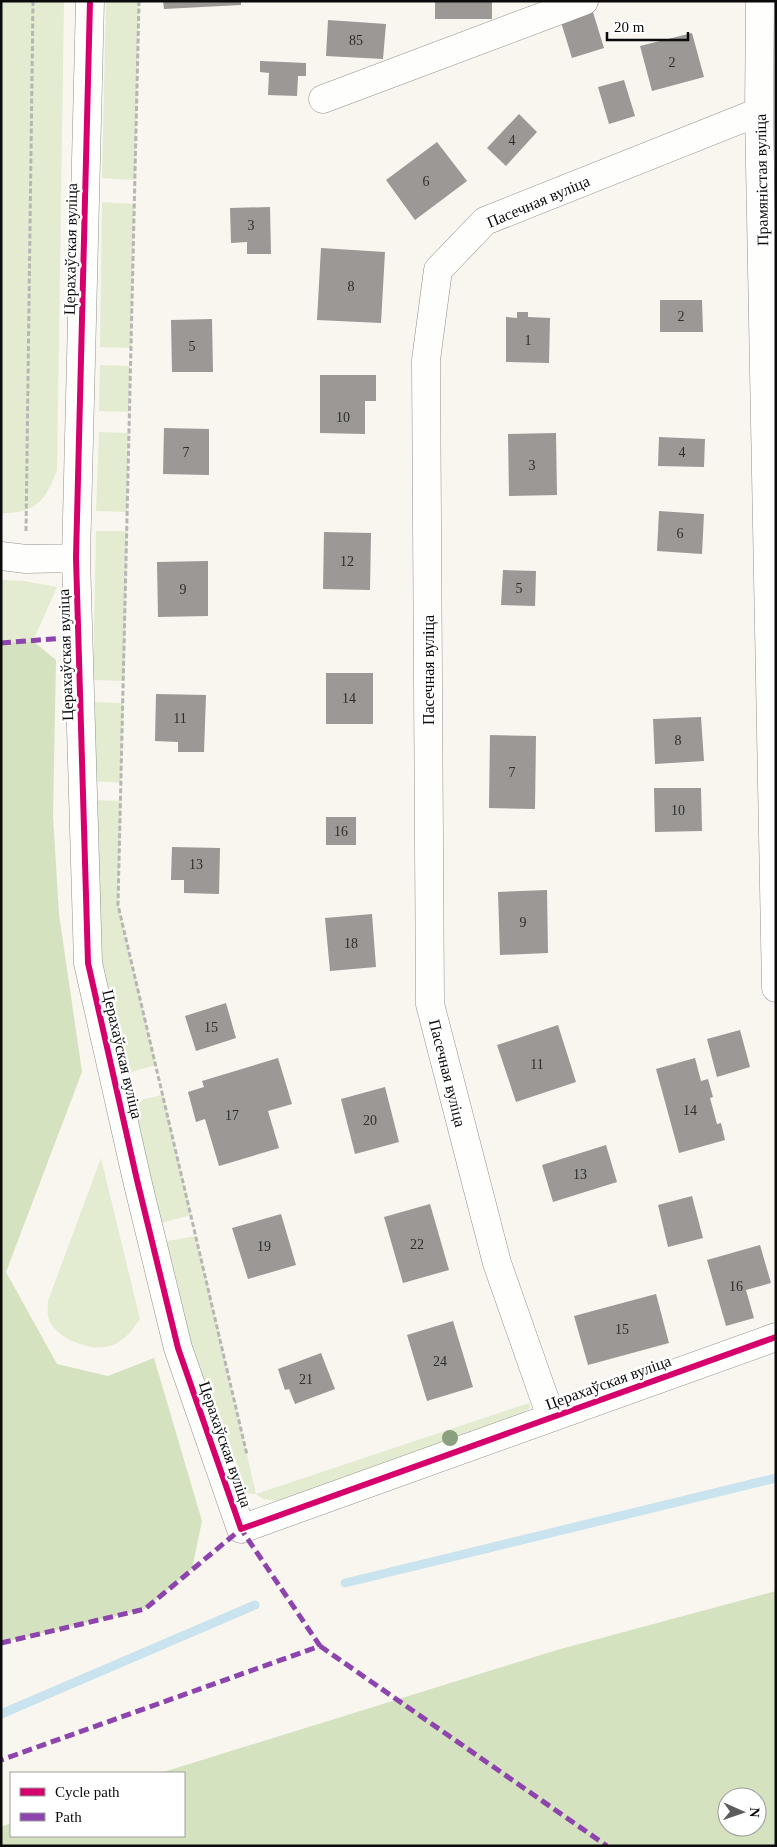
<svg xmlns="http://www.w3.org/2000/svg" width="777" height="1847" font-family="Georgia,serif">
<style>
.green{fill:#e3ebd1}
.forest{fill:#d4e2c0;fill-rule:evenodd}
.lines{fill:none;stroke-linecap:round;stroke-linejoin:round}
.stream{stroke:#c9e4ee;stroke-width:9}
.building{fill:#9b9895}
.minor-casing{stroke:#92918e;stroke-width:29}
.path{stroke:#b7b6b5;stroke-width:3;stroke-dasharray:5 2.5;stroke-linecap:butt}
.minor{stroke:#fefefd;stroke-width:28}
.quiet{stroke:#8e44ad;stroke-width:5;stroke-dasharray:10 5;stroke-linecap:butt}
.cycleway-casing{stroke:#fff;stroke-width:9}
.cycleway{stroke:#d6006c;stroke-width:6}
.tree{fill:#8ba07f}
.labels{text-anchor:middle;stroke-width:5;stroke-linejoin:round;paint-order:stroke}
.number-label{font-size:14px;fill:#2f2e2e}
.street-label{font-size:16px;fill:#0b0b0b;stroke:#fff}
</style>
<rect width="100%" height="100%" fill="#f8f6ef"/>
<path class="green" d="M1,1H64L57,470C46,500 36,514 1,513Z
M106,1H139L135,180L102,178Z
M102,202L134,204L131,348L100,347Z
M100,365L130,366L129,412L99,411Z
M99,432L129,433L127,512L96,511Z
M96,531H127L124,681L93,680Z
M1,580L24,581L57,587L33,641L1,643Z
M93,702L123,703L121,783L93,781Z
M93,800L121,801L118,905L156,1065L124,1074L94,921Z
M163,1095L191,1215L157,1224L131,1102Z
M101,1158L140,1319C134,1328 126,1339 115,1344C95,1354 55,1340 48,1317C47,1312 48,1306 48,1301Z
M196,1236L256,1494L529,1403L530,1408L509,1422L287,1502L263,1499L256,1494L242,1493L226,1475L162,1242Z"/>
<path class="forest" d="M33,641L56,660L53,816L59,914L82,1072L6,1272L57,1364L108,1376L154,1358L202,1521L192,1569L145,1609L1,1643V643Z
M776,1591V1846H1V1827L11,1823V1836H184V1773H160L557,1650ZM727,1797H757V1827H727Z"/>
<g class="lines">
<path class="stream" d="M345,1583L776,1478
M1,1714L255,1605"/>
</g>
<path class="building" d="M163,1H241V5L164,9Z
M435,1H492V19H435Z
M592,9L604,48L572,58L560,19Z
M328,20L386,24L383,59L326,56Z
M692,33L704,77L652,91L640,46Z
M260,61L306,63V76H298L297,96L268,95L269,73L260,72Z
M624,80L635,116L609,124L598,87Z
M519,114L537,132L506,166L487,148Z
M437,142L467,181L415,220L386,180Z
M270,207L271,254H247V242L231,243L230,208Z
M321,248L385,252L381,323L317,320Z
M660,300H702L703,332H660Z
M517,312H528V317L550,318L549,363L506,362V317L517,318Z
M212,319L213,372H172L171,320Z
M320,375H376V401H365V434L320,433Z
M164,428L209,429V475L163,474Z
M556,433L557,495L509,496L508,434Z
M659,437L705,439L704,467L658,466Z
M659,511L704,514L702,554L657,551Z
M324,532L371,533L370,590L323,589Z
M208,561V616L158,617L157,562Z
M503,570L536,571L535,606L501,605Z
M326,673H373V724H326Z
M156,694L206,695L204,752H178V742L155,741Z
M701,717L704,761L655,764L653,719Z
M490,735L536,736L535,809L489,808Z
M654,788H701L702,831L655,832Z
M326,817H356V845H326Z
M172,847L220,848L219,894L184,893V880H171Z
M547,890L548,953L500,955L498,892Z
M372,914L376,967L330,971L325,918Z
M226,1003L236,1038L196,1051L185,1016Z
M558,1025L576,1082L516,1102L497,1045Z
M740,1030L750,1067L717,1077L707,1039Z
M278,1058L292,1104L268,1111L279,1148L219,1166L205,1119L196,1122L188,1092L204,1087L202,1081Z
M695,1058L701,1081L708,1079L713,1097L710,1098L717,1124L721,1123L725,1140L679,1153L656,1069Z
M385,1087L399,1142L355,1154L341,1099Z
M606,1145L617,1182L553,1202L542,1165Z
M692,1196L703,1238L668,1247L658,1205Z
M430,1204L449,1270L403,1283L384,1217Z
M281,1214L296,1265L248,1279L232,1228Z
M760,1245L771,1283L746,1290L754,1318L726,1326L707,1260Z
M656,1294L669,1343L588,1365L574,1316Z
M453,1321L473,1387L427,1401L407,1335Z
M321,1353L335,1389L295,1404L289,1389L285,1390L278,1369Z"/>
<g class="lines">
<g class="minor-casing">
<path id="minor" d="M90,1L76,558L88,963L137,1180L178,1348L241,1529L776,1337
M760,1L759,112L776,988
M323,99L584,1
M1,556L26,559L76,558
M551,1417L497,1263L430,1004L426,360L438,270L485,221L759,112"/>
</g>
<path class="path" d="M139,1L118,905L247,1455
M26,531L33,1"/>
<use href="#minor" class="minor"/>
<path class="quiet" d="M1,643L77,637
M1,1643L145,1609L241,1529L320,1646L1,1760
M320,1646L607,1846"/>
<g class="cycleway-casing">
<path id="cycleway" d="M90,1L76,558L88,963L137,1180L178,1348L241,1529L776,1337"/>
</g>
<use href="#cycleway" class="cycleway"/>
</g>
<circle class="tree" cx="450" cy="1438" r="8"/>
<g class="labels">
<g class="number-label">
<text x="356" y="45">85</text>
<text x="672" y="67">2</text>
<text x="512" y="145">4</text>
<text x="426" y="186">6</text>
<text x="251" y="230">3</text>
<text x="351" y="291">8</text>
<text x="681" y="321">2</text>
<text x="528" y="345">1</text>
<text x="192" y="351">5</text>
<text x="343" y="422">10</text>
<text x="186" y="457">7</text>
<text x="682" y="457">4</text>
<text x="532" y="470">3</text>
<text x="680" y="538">6</text>
<text x="347" y="566">12</text>
<text x="519" y="593">5</text>
<text x="183" y="594">9</text>
<text x="349" y="703">14</text>
<text x="180" y="723">11</text>
<text x="678" y="745">8</text>
<text x="512" y="777">7</text>
<text x="678" y="815">10</text>
<text x="341" y="836">16</text>
<text x="196" y="869">13</text>
<text x="523" y="927">9</text>
<text x="351" y="948">18</text>
<text x="211" y="1032">15</text>
<text x="537" y="1069">11</text>
<text x="690" y="1115">14</text>
<text x="232" y="1120">17</text>
<text x="370" y="1125">20</text>
<text x="580" y="1179">13</text>
<text x="417" y="1249">22</text>
<text x="264" y="1251">19</text>
<text x="736" y="1291">16</text>
<text x="622" y="1334">15</text>
<text x="440" y="1366">24</text>
<text x="306" y="1384">21</text>
</g>
<g class="street-label">
<text transform="translate(761 180) rotate(-91)" y="6">Прамяністая вуліца</text>
<text transform="translate(538 201) rotate(-23)" y="6">Пасечная вуліца</text>
<text transform="translate(70 249) rotate(-89)" y="6">Церахаўская вуліца</text>
<text transform="translate(65 655) rotate(-92)" y="6">Церахаўская вуліца</text>
<text transform="translate(428 670) rotate(-90)" y="6">Пасечная вуліца</text>
<text transform="translate(123 1054) rotate(77)" y="6">Церахаўская вуліца</text>
<text transform="translate(448 1073) rotate(76)" y="6">Пасечная вуліца</text>
<text transform="translate(608 1382) rotate(-20)" y="6">Церахаўская вуліца</text>
<text transform="translate(226 1444) rotate(71)" y="6">Церахаўская вуліца</text>
</g>
</g>
<rect width="777" height="1847" fill="none" stroke="#0b0b0b" stroke-width="5"/>
<rect x="10" y="1772" width="175" height="65" fill="#ffffff" stroke="#9d9d9d"/>
<rect x="20" y="1788" width="25" height="8" fill="#d6006c" stroke="#9d9d9d"/>
<text x="55" y="1797" font-size="15" fill="#0b0b0b">Cycle path</text>
<rect x="20" y="1813" width="25" height="8" fill="#8e44ad" stroke="#9d9d9d"/>
<text x="55" y="1822" font-size="15" fill="#0b0b0b">Path</text>
<g transform="translate(742 1812) rotate(92)"><circle r="24" fill="#ffffff" stroke="#9d9d9d"/>
<path d="M0-4L9 19L0 12L-9 19Z" fill="#5e5d5b"/>
<text y="-8" font-size="14" font-weight="bold" text-anchor="middle" fill="#0b0b0b">N</text>
</g>
<path d="M607 32v8h81v-8" fill="none" stroke="#0b0b0b" stroke-width="2.5"/>
<text x="614" y="32" font-size="15" fill="#0b0b0b" stroke="#ffffff" stroke-width="4" paint-order="stroke">20 m</text>
</svg>
